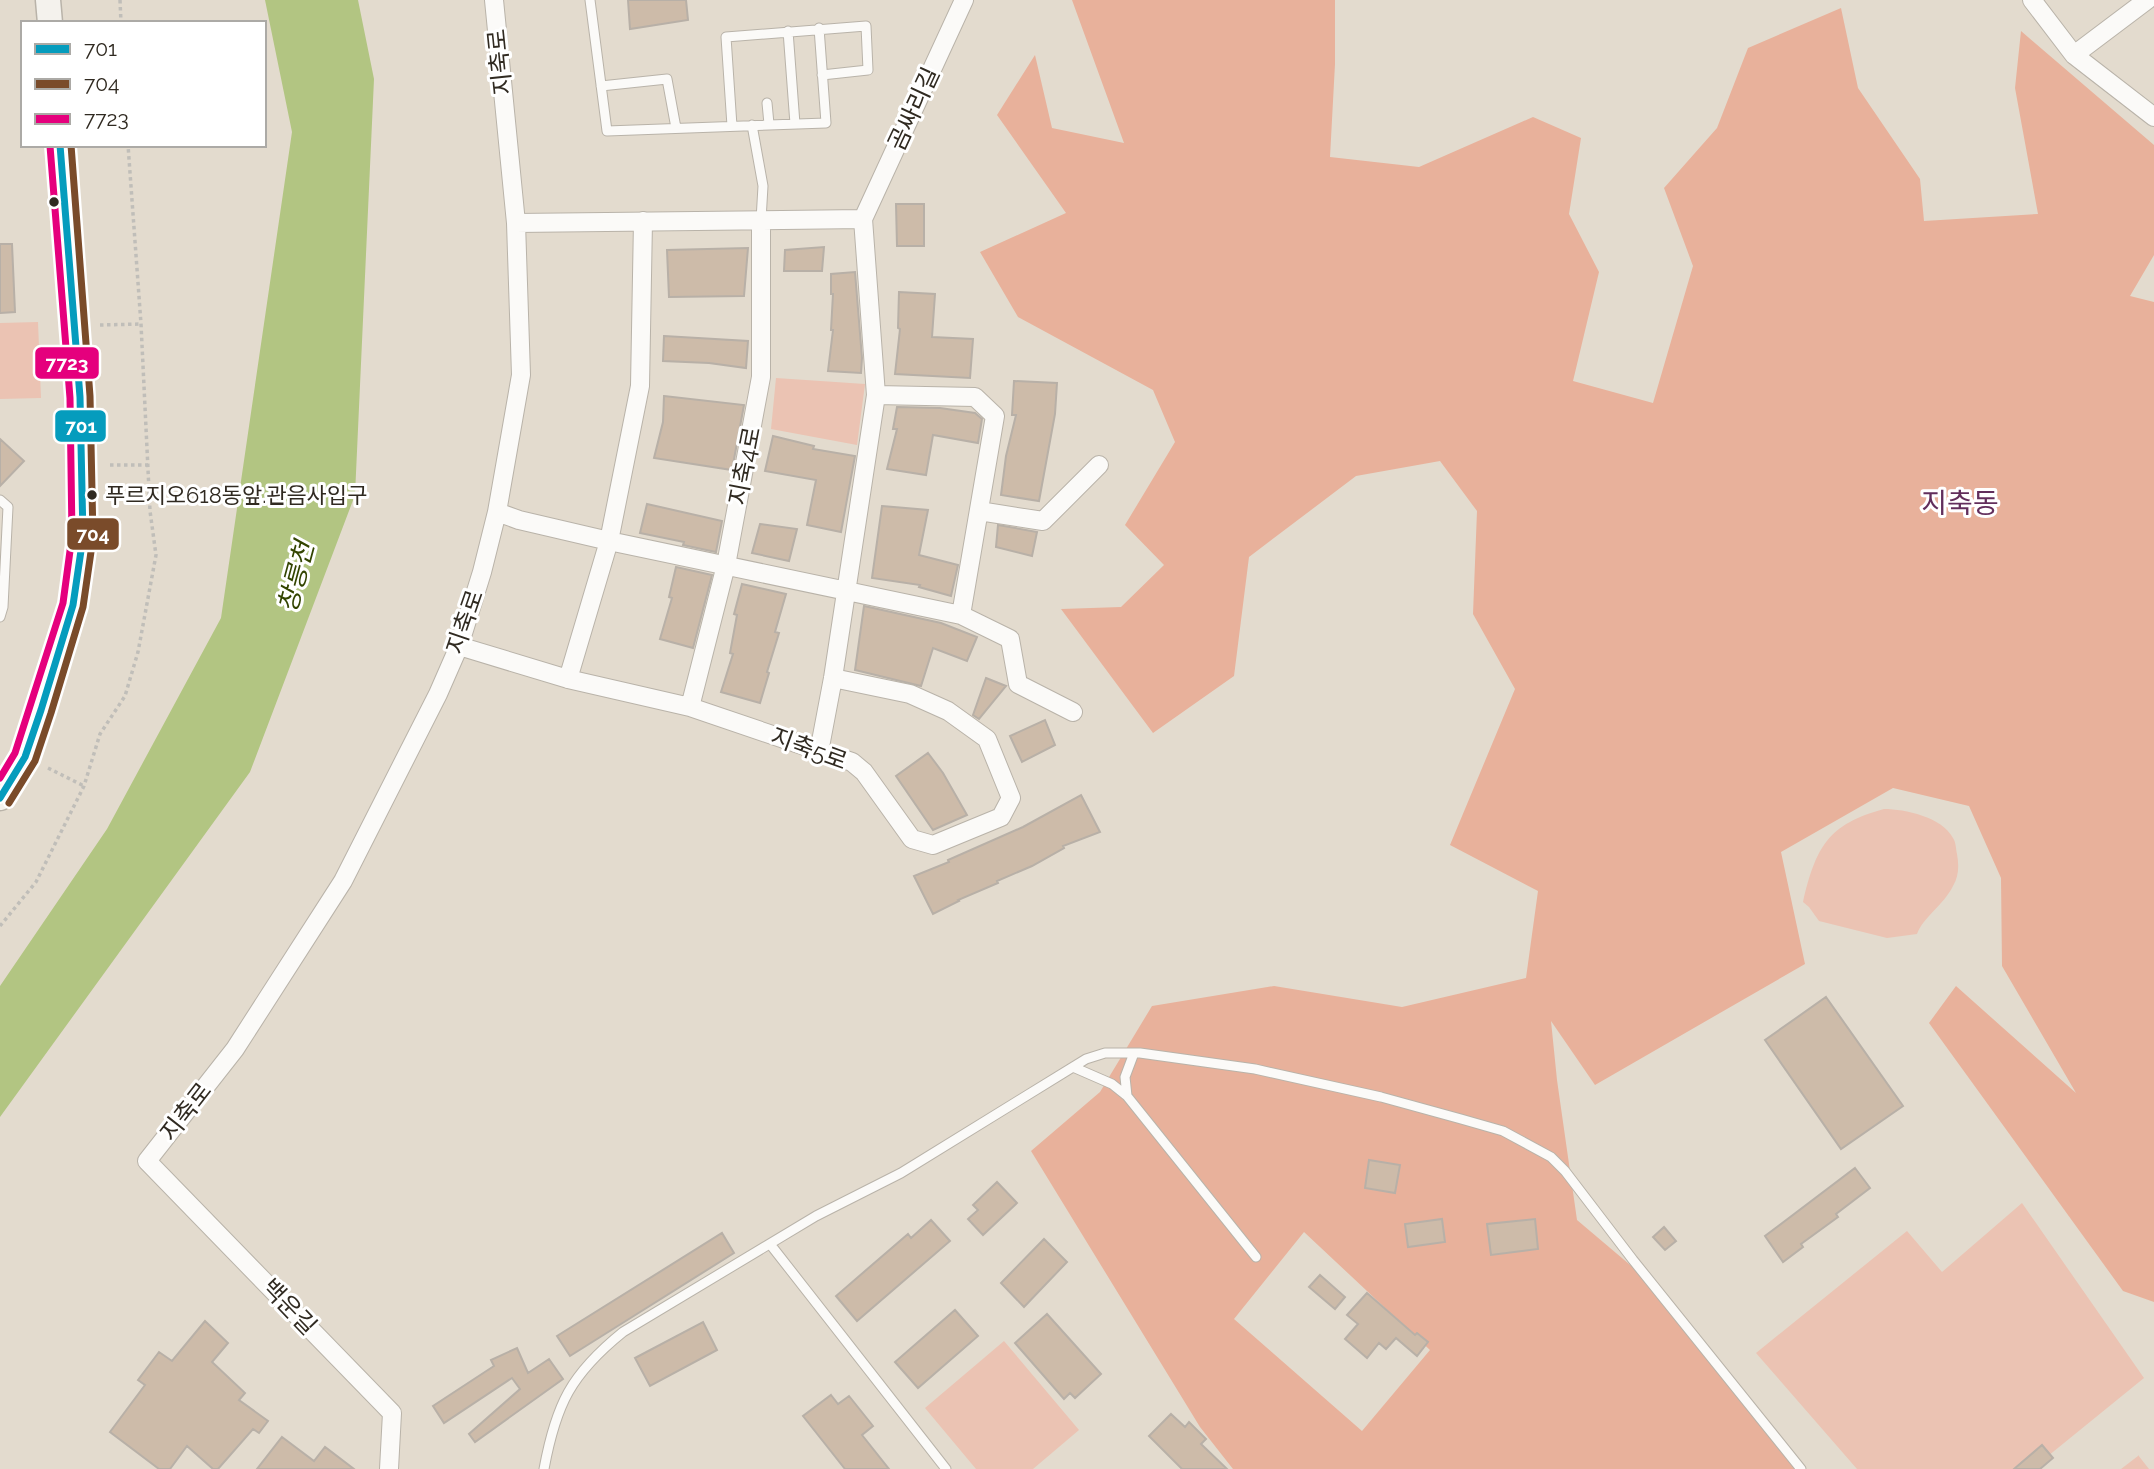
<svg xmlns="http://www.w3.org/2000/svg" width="2154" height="1469" font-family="Raleway,'Noto Sans KR',sans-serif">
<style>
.green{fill:#ebc3b3}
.forest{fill:#e8b19b;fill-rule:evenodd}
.water{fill:#b2c582}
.building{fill:#cdbba9;stroke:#b8b0a7;stroke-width:2}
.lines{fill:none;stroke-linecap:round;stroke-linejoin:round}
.lane-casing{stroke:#b9b3a9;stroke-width:11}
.street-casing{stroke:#b9b3a9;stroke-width:20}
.secondary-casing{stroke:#b9b3a9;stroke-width:27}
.path{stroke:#c0beb9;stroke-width:3.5;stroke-dasharray:3.5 3.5;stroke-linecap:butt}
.lane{stroke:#fbfaf8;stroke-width:9}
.street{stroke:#fbfaf8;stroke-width:18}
.secondary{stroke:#f4f2ed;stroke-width:24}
.bus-1-casing{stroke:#fff;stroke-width:12}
.bus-2-casing{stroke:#fff;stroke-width:12}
.bus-3-casing{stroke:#fff;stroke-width:12}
.bus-1{stroke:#059cbd;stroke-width:7}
.bus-2{stroke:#7a4b2a;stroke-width:7}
.bus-3{stroke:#e5007d;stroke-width:7}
.bus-dot{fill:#302a21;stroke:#fff;stroke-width:2.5}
.labels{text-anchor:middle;stroke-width:6;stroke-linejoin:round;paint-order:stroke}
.bus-label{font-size:22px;fill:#302a21;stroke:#fff;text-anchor:start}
.street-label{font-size:24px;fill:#302a21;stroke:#fff}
.water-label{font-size:26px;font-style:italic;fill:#324400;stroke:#fff}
.quarter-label{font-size:28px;fill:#622e5c;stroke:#fff}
.line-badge{stroke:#fff;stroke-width:2.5}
.badge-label{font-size:19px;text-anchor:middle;font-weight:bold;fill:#fff}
</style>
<rect width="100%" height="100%" fill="#e3dbce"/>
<path class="green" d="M38,322L41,398L0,399V323Z
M776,378L865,384L857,445L771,429Z
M1884,809C1905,809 1942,817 1953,838C1956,842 1956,850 1957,854C1959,865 1959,876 1953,886C1943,906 1924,916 1917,934L1887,938L1819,921L1809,907L1803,902C1816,847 1828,824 1884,809Z
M2022,1203L2144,1378L2032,1469H1857L1756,1353L1907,1231L1942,1272Z
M1004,1341L1079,1430L1033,1469H976L925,1408Z
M2138,1455L2149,1469H2121L2138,1456Z"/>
<path class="forest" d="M1072,0H1335V64L1330,157L1419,167L1533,117L1581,138L1569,214L1599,272L1573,381L1653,403L1693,266L1664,188L1717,128L1748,48L1841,8L1858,88L1920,179L1924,221L2038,214L2015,88L2021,31L2154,145V255L2130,296L2154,302V1302L2123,1291L1929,1023L1956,986L2076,1093L2002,966L2001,878L1969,806L1893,788L1781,852L1805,964L1595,1085L1551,1021L1557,1080L1577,1220L1655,1286L1803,1469H1233L1200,1427L1031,1151L1100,1092L1152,1006L1274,986L1402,1007L1526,978L1538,891L1450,845L1515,689L1473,614L1477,511L1440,461L1356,476L1249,557L1234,676L1153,733L1061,609L1121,607L1164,565L1125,525L1175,442L1153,390L1018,317L980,252L1066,213L997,115L1035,55L1052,128L1124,143ZM1304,1232L1430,1350L1362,1431L1234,1319Z"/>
<path class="water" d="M265,0H358L374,79L355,495L250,772L0,1117V986L107,829L221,618L292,132Z"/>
<path class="building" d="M628,0H686L688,20L630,29Z
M896,204H924V246H897Z
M0,244H12L15,312L0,313Z
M824,247L822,271H784L785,250Z
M748,248L744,296L669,297L667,250Z
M855,272L862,358L861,373L828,371L833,330H831L833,294H831V274Z
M899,292L935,294L932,337L973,339L970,378L895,374L900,329L898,328Z
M664,336L748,341L746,368L709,363L663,361Z
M1014,381L1057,383L1055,414L1039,501L1001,495L1006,456L1016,415H1012Z
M664,396L744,405L732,470L654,458L663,422Z
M897,407L940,408L975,413L982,419L978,443L933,435L926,475L887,469L897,429H893Z
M773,436L814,446L813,449L855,456L841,532L807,525L816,480L765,471Z
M0,439L24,461L0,486Z
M647,504L722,521L716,552L683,545L684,542L640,533Z
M882,506L928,510L919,555L958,565L951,596L919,587L920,585L872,578Z
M760,524L797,529L789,561L752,553Z
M998,525L1037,532L1032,556L996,547Z
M676,567L712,575L693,648L660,639L672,598L669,597Z
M742,584L786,594L775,632L779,633L767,672L769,673L760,703L721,692L733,654L730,653L737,615L734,614Z
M864,606L941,623L977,637L967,661L933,648L921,686L855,670Z
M986,678L1006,686L979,719L973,715Z
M1045,720L1055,745L1022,762L1010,736Z
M928,753L943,773L967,815L933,830L896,776Z
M1081,795L1100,832L1063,846L1064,848L1032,866L997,881L998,883L958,900L959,901L933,914L914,876L949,862L948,860L1023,827Z
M1826,997L1903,1106L1841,1149L1765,1040Z
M1369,1160L1400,1165L1395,1193L1365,1188Z
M1855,1168L1870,1188L1836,1214L1838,1217L1801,1244L1803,1247L1783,1262L1765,1236Z
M997,1182L1017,1203L983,1235L968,1219L978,1210L973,1205Z
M1442,1219L1445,1242L1408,1247L1405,1224Z
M1535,1219L1538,1249L1491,1255L1487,1224Z
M931,1220L950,1241L857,1321L836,1296L908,1234L911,1238Z
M1664,1227L1676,1241L1665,1250L1653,1237Z
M722,1233L734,1253L570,1356L557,1336Z
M1044,1239L1067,1262L1024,1307L1001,1283Z
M1320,1275L1345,1297L1335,1309L1309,1287Z
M1367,1293L1415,1335L1417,1333L1428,1342L1417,1356L1396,1338L1386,1349L1379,1343L1367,1358L1345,1339L1358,1324L1347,1315Z
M955,1310L978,1336L918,1388L895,1362Z
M1047,1314L1101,1374L1075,1398L1070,1393L1064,1399L1015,1343Z
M205,1321L228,1343L212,1362L245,1393L239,1400L268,1421L259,1433L253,1429L218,1469H213L187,1446L170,1469H159L110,1432L145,1385L138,1380L159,1352L172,1361Z
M703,1322L717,1350L650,1386L635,1358Z
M517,1348L528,1373L549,1359L563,1379L475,1442L469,1434L520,1389L512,1378L444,1423L433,1406L494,1366L491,1360Z
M831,1395L838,1404L849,1396L873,1426L862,1435L889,1469H845L803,1416Z
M1171,1414L1185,1427L1189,1422L1206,1439L1201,1444L1227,1469H1182L1149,1436Z
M282,1437L314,1461L325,1447L354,1469H257Z
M2042,1445L2053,1458L2040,1469H2014Z"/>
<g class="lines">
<g class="lane-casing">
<path id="lane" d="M590,0L607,131L826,123L819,28
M788,31L795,124
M601,86L667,79L676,128
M767,103L769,124
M752,125L763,186L761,220
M732,126L726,37L866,26L868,70L822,75
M0,500L8,507L3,607L0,617
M1073,1067L1112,1084L1127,1096L1125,1077L1134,1053
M1127,1096L1256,1257
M770,1244L946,1469
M544,1469C556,1404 571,1374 623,1332L816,1216L901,1173L1086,1059L1105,1053H1140L1255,1069L1381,1097L1461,1119L1503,1131L1551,1157L1565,1171L1633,1260L1801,1469"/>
</g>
<g class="street-casing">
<path id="street" d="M2032,0L2074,55L2154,117
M2074,55L2147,0
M863,219L964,0
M516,223L863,219L876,395L833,678L819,752
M876,395L975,397L995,416L961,615
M979,511L1043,521L1099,465
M497,512L519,520L609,541L961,615L1010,639L1018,684L1073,712
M459,646L568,679L690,707L852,762L864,772L912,839L933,845L1001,817L1011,798L987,739L948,711L910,694L833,678
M568,679L609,541L640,386L643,221
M690,707L726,565L761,377V220
M389,1469L392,1413L147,1161L235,1049L343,881L438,694L459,646L482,572L497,512L521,375L516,223L494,0"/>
</g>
<g class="secondary-casing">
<path id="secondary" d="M48,0L50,23
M0,798L25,757L41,710L73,605L83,537L80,397L60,145"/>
</g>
<path class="path" d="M120,0L121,23
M100,325L141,324
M110,465H148
M48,768L84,786
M0,926L36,882L84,786L100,734L125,696L138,652L156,555L150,511L141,324L128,145"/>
<use href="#lane" class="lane"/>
<use href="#street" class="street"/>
<use href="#secondary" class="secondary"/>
<g class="bus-1-casing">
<path id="bus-1" d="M0,798L25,757L41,710L73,605L83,537L80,397L60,145"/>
</g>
<g class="bus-2-casing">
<path id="bus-2" d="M9,803L35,761L51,713L83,607L93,538L90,396L71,145"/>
</g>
<g class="bus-3-casing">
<path id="bus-3" d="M0,778L15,753L63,603L72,536L70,398L50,146"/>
</g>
<use href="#bus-1" class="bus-1"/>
<use href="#bus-2" class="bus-2"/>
<use href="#bus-3" class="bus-3"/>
</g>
<g class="bus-dot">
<circle cx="54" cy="202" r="6"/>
<circle cx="92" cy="495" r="6"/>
</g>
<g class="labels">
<g class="bus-label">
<text x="105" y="503">푸르지오618동앞.관음사입구</text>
</g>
<g class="street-label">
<text transform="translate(500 62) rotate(-96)" y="8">지축로</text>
<text transform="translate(914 109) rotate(-65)" y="8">곰싸리길</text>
<text transform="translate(745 466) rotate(-79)" y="8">지축4로</text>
<text transform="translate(465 622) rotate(-71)" y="8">지축로</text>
<text transform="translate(809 749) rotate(20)" y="8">지축5로</text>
<text transform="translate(186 1112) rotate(-52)" y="8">지축로</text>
<text transform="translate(289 1307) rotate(46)" y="8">백운길</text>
</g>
<g class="water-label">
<text transform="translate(296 577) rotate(-75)" y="9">창릉천</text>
</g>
<g class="quarter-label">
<text x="1960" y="513">지축동</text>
</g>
</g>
<g class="line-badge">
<rect x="34" y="346" width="66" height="34" rx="7" fill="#e5007d"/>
<rect x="54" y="409" width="53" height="34" rx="7" fill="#059cbd"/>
<rect x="66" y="517" width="54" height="34" rx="7" fill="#7a4b2a"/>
</g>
<g class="badge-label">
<text x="67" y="370">7723</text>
<text x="81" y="433">701</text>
<text x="93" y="541">704</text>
</g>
<rect x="21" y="21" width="245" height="126" fill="#ffffff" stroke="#acaaa6" stroke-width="2"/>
<rect x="35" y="44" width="35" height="10" fill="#059cbd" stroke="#acaaa6" stroke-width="2"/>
<text x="84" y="56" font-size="21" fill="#302a21">701</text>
<rect x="35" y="79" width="35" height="10" fill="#7a4b2a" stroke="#acaaa6" stroke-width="2"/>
<text x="84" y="91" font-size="21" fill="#302a21">704</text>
<rect x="35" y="114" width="35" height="10" fill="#e5007d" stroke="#acaaa6" stroke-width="2"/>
<text x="84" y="126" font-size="21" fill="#302a21">7723</text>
</svg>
